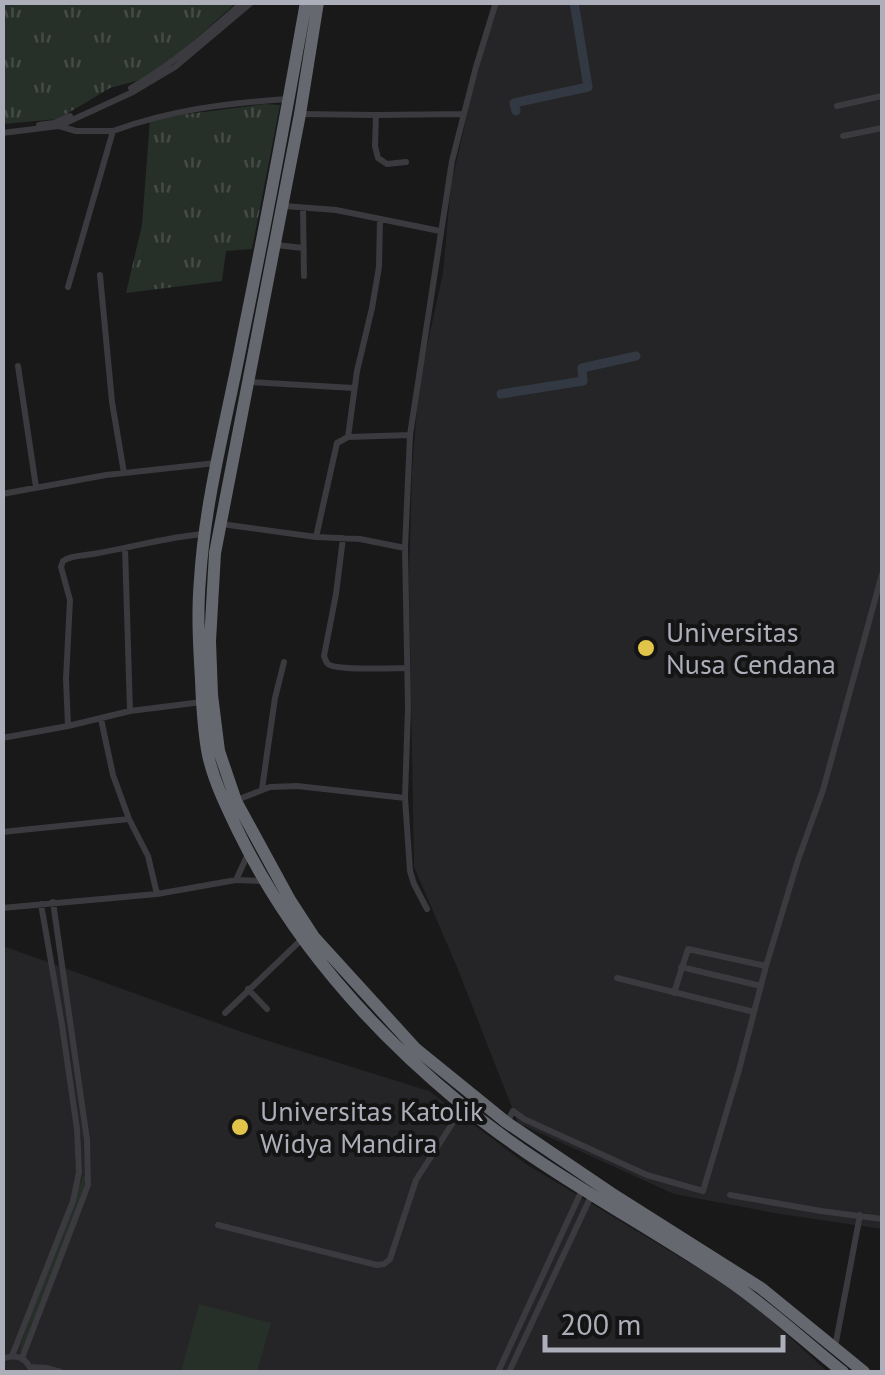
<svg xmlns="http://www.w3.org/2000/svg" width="885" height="1375" font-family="'PT Sans',sans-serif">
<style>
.built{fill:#252527}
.grass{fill:url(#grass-tufts)}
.garden{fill:#272f29}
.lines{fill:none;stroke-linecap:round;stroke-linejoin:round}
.canal{stroke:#333942;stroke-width:9}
.street{stroke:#3a3a3f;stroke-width:6}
.highway{stroke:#666870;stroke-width:12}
.poi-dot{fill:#e1c44a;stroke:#141415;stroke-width:4}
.labels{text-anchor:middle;stroke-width:8;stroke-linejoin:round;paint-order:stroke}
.poi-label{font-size:28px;fill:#acaeb9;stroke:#141415;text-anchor:start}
</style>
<defs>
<pattern id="grass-tufts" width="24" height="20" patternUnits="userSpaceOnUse" patternTransform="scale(2.5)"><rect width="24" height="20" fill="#272f29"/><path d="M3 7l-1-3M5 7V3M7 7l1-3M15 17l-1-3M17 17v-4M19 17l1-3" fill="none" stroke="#444b46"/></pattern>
</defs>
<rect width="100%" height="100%" fill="#19191a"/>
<path class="built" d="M496,3H882V1229L774,1213L674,1194L518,1123L457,967L414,867L409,582L412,471L419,383L443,273L451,185L470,102Z
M3,946L256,1037L429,1091L526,1164L708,1274L751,1302L828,1372H3Z"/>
<path class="grass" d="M3,3H236L154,76L110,88L58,119L3,124Z
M265,104L280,105L252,249L226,251L222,281L126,293L142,225L150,119Z"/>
<path class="garden" d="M83,1176L87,1177L86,1183L20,1354L21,1343Z
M199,1304L271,1323L257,1372H181Z"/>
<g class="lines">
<path class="canal" d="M516,111L514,103L588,87L574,2
M501,394L583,381L582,368L636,356"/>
<path class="street" d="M131,88C172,65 207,34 243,2
M837,106L882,96
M301,114L376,115L375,146L378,158L387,164L406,162
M376,115L463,114
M39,125L54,123L70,116
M59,126L76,131H113
M2,133L59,126L133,92L175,67L252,2
M843,136L882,128
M284,206L336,210L440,231
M303,209L304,276
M276,245L303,248
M100,275L112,402L124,473
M68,287L113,131C170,110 227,103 288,99
M18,366L36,487
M251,382L354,388
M348,437L357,371L372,308L379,267L380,219
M2,494L106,475L216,463
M221,524L316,537L360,539L405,548
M316,537L337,443L348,437L410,435
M343,538L336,594L324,656C325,659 326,662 328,664C336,671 393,668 407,668
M125,548L130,711
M202,702L130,711L68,726L66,679L70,600L61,567L63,561C72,555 82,556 93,554C130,548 166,537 204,534
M101,719L113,775L129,819L148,856L157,894
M2,738L68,726
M262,789L275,698L284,662
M237,800L270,787L297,786L405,798
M2,832L129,819
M236,880L248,854
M2,908L157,894L236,880L264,881
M427,909L414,884L410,871L405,798L408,707L405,548L410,435L452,161L476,67L496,2
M681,967L761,986
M617,978L754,1012
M248,989L267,1009
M674,993L688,949L766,966
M225,1013L301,940
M507,1122L513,1111L524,1119L647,1175L703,1191L739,1070L766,966L798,860L823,790L882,574
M730,1195L821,1211L882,1219
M218,1225L377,1265L384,1264L390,1259L416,1180L463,1107
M835,1347L860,1215
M12,1356L73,1201L79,1172L77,1129L62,1025L41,904
M22,1358L88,1185L87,1140L53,902
M2,1359C16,1353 27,1358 32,1372
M30,1367L46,1368L61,1372
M498,1372L582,1190
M509,1372L591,1196"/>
<path class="highway" d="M306,2C286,115 265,228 242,340C227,419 205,499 200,579C197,613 199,646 201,680C202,704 203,730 208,755C214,782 227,808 239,833C291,940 368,1027 460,1103C542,1171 637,1219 725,1278C767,1306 804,1341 843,1372
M318,2L300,114L215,553L210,641L212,695L219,751L236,801L290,900L314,937L416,1049L506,1122L611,1193L761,1288L864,1372"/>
</g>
<g class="poi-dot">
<circle cx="646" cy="648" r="10"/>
<circle cx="240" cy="1127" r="10"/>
</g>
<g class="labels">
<g class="poi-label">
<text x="666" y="642">Universitas<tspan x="666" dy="32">Nusa Cendana</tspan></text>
<text x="260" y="1121">Universitas Katolik<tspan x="260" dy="32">Widya Mandira</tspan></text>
</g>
</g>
<rect width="885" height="1375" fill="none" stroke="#acaeb9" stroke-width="10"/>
<path d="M545 1335v15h238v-15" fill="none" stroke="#acaeb9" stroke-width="5"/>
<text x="560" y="1335" font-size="30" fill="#acaeb9" stroke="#141415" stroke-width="8" paint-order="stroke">200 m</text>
</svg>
